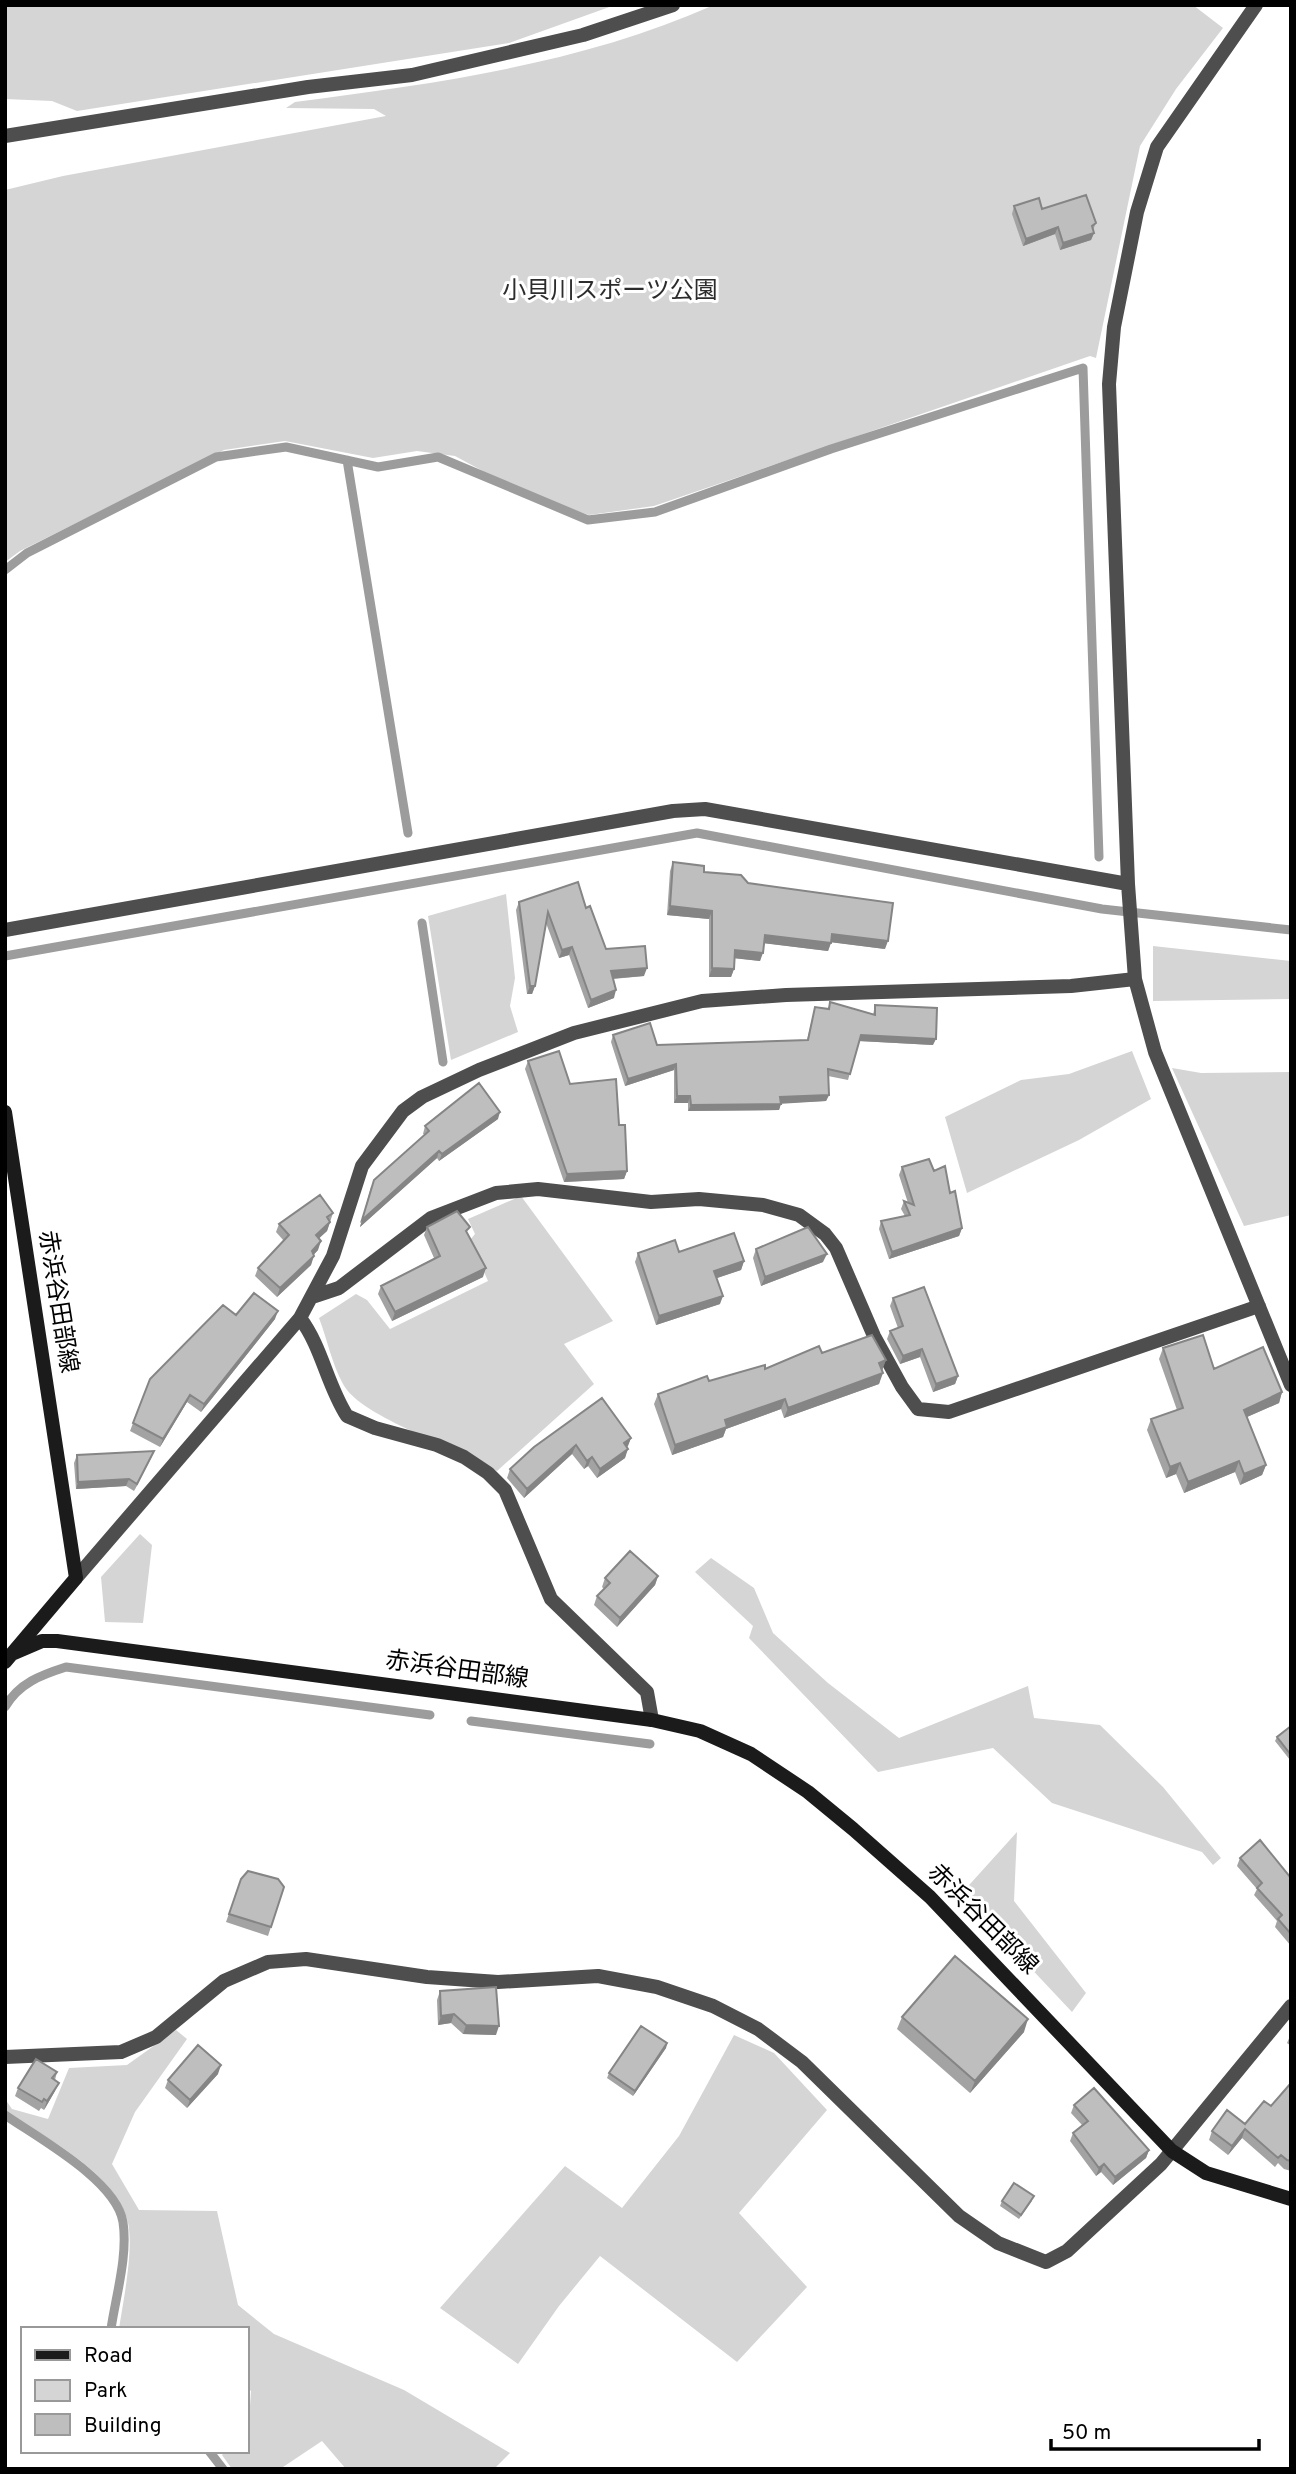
<svg xmlns="http://www.w3.org/2000/svg" width="1296" height="2474" font-family="Overpass,'Noto Sans JP',sans-serif">
<style>
.green{fill:#d5d5d5}
.lines{fill:none;stroke-linecap:round;stroke-linejoin:round}
.stream{stroke:#9c9c9c;stroke-width:9}
.street{stroke:#4e4e4e;stroke-width:14}
.secondary{stroke:#1b1b1b;stroke-width:14}
.wall{fill:#a3a3a3}
.shaded-wall{fill:#858585}
.building{fill:#bebebe;stroke:#858585;stroke-width:2}
.labels{text-anchor:middle;dominant-baseline:central;stroke-width:6;stroke-linejoin:round;paint-order:stroke}
.park-label{font-size:24px;fill:#2c2c2c;stroke:#fff}
.street-label{font-size:24px;fill:#000;stroke:#fff}
</style>
<rect width="100%" height="100%" fill="#fff"/>
<path class="green" d="M5,5h610l-106,38 -432,68 -25,-10 -47,-2z
M714,5h479l30,23 -47,61 -36,57 -44,212 -6,-2 -436,150 -65,9 -71,-25 -63,-34 -38,-5 -44,7 -88,-17 -61,9 -204,101 -15,11v-372l58,-14 323,-60 -12,-7 -88,-1 9,-6c143,-19 286,-38 419,-97z
M506,894l9,84 -5,28 8,26 -67,28 -23,-144z
M1153,946l138,15v38l-138,2z
M1132,1051l19,48 -72,41 -112,53 -22,-76 76,-37 48,-6z
M1172,1068l29,5 90,-1v143l-47,11z
M521,1196l92,125 -49,23 30,40 -97,87c-37,-24 -135,-52 -154,-87 -11,-20 -16,-45 -24,-66l37,-24 11,6 23,29 98,-48 -18,-41 5,-6 -7,-15z
M140,1534l12,11 -9,78 -38,-1 -4,-45z
M711,1558l43,30 19,45 55,50 71,55 129,-52 6,32 66,7 63,62 58,71 -8,7 -11,-13 -150,-49 -59,-55 -115,24 -129,-134 4,-12 -58,-54z
M1017,1832l-3,69 72,92 -14,19 -111,-118z
M176,2030l11,9 -52,73 -23,52 27,46 78,1 21,94 36,29 130,56 106,63 -16,16h-148l-24,-28 -42,28h-48l-10,-14 3,-4h22l4,-60 -4,-3v-59h-128c4,-27 17,-89 7,-113 -19,-49 -80,-77 -121,-105v-12l7,10 36,10 21,-51 58,-3z
M734,2035l40,18 53,57 -88,103 68,74 -70,75 -137,-106 -41,50 -41,58 -78,-56 125,-142 57,42 57,-72z"/>
<g class="lines">
<path class="stream" d="M347,460l61,373
M5,570l22,-17 189,-96 70,-10 92,20 60,-10 150,63 67,-8 176,-63 252,-81 16,489
M422,923l21,139
M5,956l692,-123 405,76 189,21
M5,1707c14,-24 36,-32 61,-40l364,48
M471,1721l179,23
M5,2115c33,23 111,65 118,107 5,34 -7,73 -12,107
M209,2451l14,18"/>
<path class="street" d="M1256,5l-99,142 -20,65 -23,115 -5,57 19,500 7,95 20,73 136,333
M5,136l303,-49 104,-12 171,-40 90,-30
M5,930l668,-119 32,-2 423,75
M315,1296l24,-8 92,-70 65,-25 42,-4 113,13 48,-3 64,6 36,10 26,19 11,14 38,88 28,51 16,22 31,3 310,-106
M300,1318c22,29 27,67 47,98l28,12 62,17 27,12 24,16 17,17 46,109 96,93 5,28
M76,1578l224,-260 33,-62 29,-90 41,-55 19,-14 57,-27 95,-37 128,-32 84,-6 285,-9 64,-7
M5,2057l116,-5 35,-15 68,-56 44,-19 38,-3 121,18 71,5 100,-6 59,11 56,19 45,23 44,33 157,154 39,27 48,19 21,-11 94,-87 130,-158"/>
<path class="secondary" d="M5,1112l71,466 -71,84
M14,1653l28,-12h15l595,79 48,11 51,23 57,38 45,37 77,68 242,254 34,22 85,26"/>
</g>
<path class="wall" d="M1014,206l28,3 54,14 -3,7 1,3 -3,7 -31,10 -5,-16 -32,12 -11,-32z
M673,862l31,10 44,11 137,66 -54,-7 -3,9 -64,-8 -4,18 -25,-3 -1,11 -3,8h-22v-58l-42,-4 3,-44z
M519,902l67,6 20,41 38,27 -31,3 1,19 -26,10 -19,-53 -10,3 -13,-35 -11,63 -3,8h-5l-11,-84z
M830,1002l43,13 2,-10 58,40 -74,-4 -11,39 -20,-4 1,19 -3,6 -45,2 -2,7 -91,1v-8h-14v-33l-49,16 -14,-44 2,-7 44,10 150,-5 8,-33 13,2z
M528,1061l42,23 49,41 8,46 -3,8 -60,3 -39,-113z
M498,1119l-59,42 -2,-3 -77,69 11,-40 54,-52 -2,-1 2,-8z
M902,1167l32,4 16,22 12,35 -3,8 -70,23 -10,-30 2,-8 24,-5 -4,-7 3,-8 4,2 -9,-28z
M333,1213l-6,18 -8,7 -1,12 -5,5 -2,10 -34,32 -22,-21 3,-8 26,-27 -8,-9 3,-8z
M427,1227l40,7 16,43 -91,44 -14,-27 3,-8 53,-28 -10,-23z
M756,1249l67,13 -62,24 -8,-28z
M679,1252l65,9 -3,9 -24,8 3,26 -64,21 -21,-63 3,-9z
M893,1298l65,78 -3,8 -22,8 -13,-35 -20,7 -13,-25 3,-8 8,-3 -8,-22z
M236,1315l39,4 -74,93 -14,-10 -27,45 -30,-16 20,-52z
M1163,1348l51,21 68,23 -3,11 -32,14 19,48 -4,10 -22,10 -5,-13 -51,21 -8,-19 -10,4 -19,-48 4,-11 26,-9 -18,-51z
M822,1353l60,18 -3,13 -95,34 -3,-9 -55,20 -3,8 -51,18 -18,-51 4,-10 107,-25z
M631,1438l-4,9 -2,11 -28,20 -9,-12 -4,3 -12,-15 -48,44 -17,-20 3,-9 24,-22z
M154,1451l-20,40 -8,-5 -50,3 -2,-26 3,-8z
M658,1576l-3,9 -38,42 -23,-22 3,-9 7,-7 -2,-2 3,-9z
M1291,1726v33l-1,1 -15,-19 2,-4z
M1240,1858l51,20v68l-16,-19 2,-6 -23,-26 3,-6 -20,-23z
M241,1879l43,8 -16,49 -42,-14z
M440,1991l56,44 -33,-1 -12,-11 -13,2 -1,-25z
M902,2017l122,15 -54,61 -73,-64z
M1291,2034v12l-4,-3z
M667,2043l-1,5 -33,48 -26,-18 2,-5z
M57,2072l-2,8v11l-11,19 -3,-2 -2,3 -24,-15 3,-8z
M218,2074l-31,34 -22,-20 3,-8z
M1291,2083v88l-7,-2 -6,-6 -3,4 -33,-29 -14,17 -19,-15 3,-9 33,-7 26,-18z
M1074,2105l75,45 -3,8 -33,27 -12,-13 -5,4 -26,-35 3,-8 9,-8 -11,-12z
M1002,2201h30l-13,18 -19,-13z"/>
<path class="shaded-wall" d="M1058,227l-3,7 -32,12 3,-7z
M1094,233l-3,7 -31,10 3,-7z
M670,906l42,5 -3,8 -42,-4z
M832,934l56,7 -3,8 -56,-7z
M765,935l66,8 -3,8 -66,-8z
M572,947l-3,8 -10,3 3,-8z
M735,950l28,3 -3,8 -28,-3z
M647,968l-3,8 -36,3 3,-8z
M712,968l22,1 -3,8h-22z
M530,986h5l-3,8h-5z
M616,990l-2,8 -26,10 3,-8z
M861,1035l75,4 -3,6 -74,-4z
M676,1064l-2,6 -49,16 3,-7z
M829,1095l-3,6 -48,3 2,-7z
M677,1096h13l-2,7h-14z
M781,1104l-2,6 -91,1 3,-6z
M500,1112l-2,7 -59,42 3,-7z
M439,1151l-2,7 -77,69 2,-7z
M627,1171l-3,8 -60,3 3,-8z
M330,1222l-3,9 -14,13 3,-9z
M962,1228l-3,8 -70,23 3,-7z
M321,1241l-3,9 -9,10 3,-9z
M827,1254l-4,8 -62,24 4,-9z
M314,1256l-3,9 -34,32 3,-9z
M744,1261l-3,9 -30,10 3,-9z
M486,1268l-3,9 -91,44 3,-9z
M723,1296l-3,8 -64,21 3,-9z
M278,1311l-3,8 -74,93 3,-8z
M922,1349l-2,8 -20,7 3,-8z
M886,1360l-4,11 -3,-8z
M883,1373l-4,11 -95,34 4,-10z
M958,1376l-3,8 -22,8 3,-8z
M1282,1392l-3,11 -39,17 4,-10z
M190,1395l-3,7 -27,45 3,-8z
M785,1399l-4,10 -55,20 -3,8 -51,18 3,-10 50,-25z
M631,1438l-3,8 -7,6 3,-9z
M576,1445l-4,9 -48,44 3,-9z
M628,1449l-3,9 -28,20 3,-9z
M154,1451l-3,7 -17,33 3,-7z
M592,1457l-4,9 -4,3 3,-8z
M1239,1461l-4,11 -51,21 4,-11z
M1180,1463l-4,11 -10,4 4,-11z
M1266,1465l-4,10 -22,10 4,-11z
M129,1479l-3,7 -50,3 2,-7z
M658,1576l-3,9 -38,42 3,-9z
M454,2014l-3,9 -13,2 3,-9z
M1028,2019l-4,13 -54,61 5,-12z
M466,2025l33,1 -3,9 -33,-1z
M667,2043l-1,5 -33,48 2,-5z
M221,2065l-3,9 -31,34 3,-8z
M59,2083l-4,8 -11,19 3,-9z
M1245,2129l-3,9 -14,17 4,-9z
M1149,2150l-3,8 -33,27 2,-8z
M1104,2164l-3,8 -5,4 3,-8z"/>
<path class="building" d="M1086,195l10,28 -4,3 2,7 -31,10 -5,-16 -32,12 -12,-33 25,-8 3,11z
M673,862l31,4v6l37,3 7,8 145,20 -5,38 -56,-7 -1,9 -66,-8 -2,18 -28,-3 -1,19 -22,-1v-57l-42,-5z
M578,882l8,26 4,-2 16,43 39,-3 2,22 -36,3 5,19 -25,10 -19,-53 -10,3 -14,-38 -13,74h-5l-11,-84z
M830,1002l45,13v-10l62,3 -1,31 -75,-4 -11,39 -22,-5 1,26 -49,2 1,7 -90,1 -1,-9h-13l-1,-32 -48,15 -15,-44 37,-12 7,22 151,-5 7,-33 14,2z
M559,1051l11,33 46,-5 3,46h6l2,46 -60,3 -39,-113z
M479,1083l21,29 -58,42 -3,-3 -77,69 12,-40 55,-49 -4,-5z
M929,1159l5,12 11,-5 5,27 5,-2 7,37 -70,24 -11,-31 29,-6 -6,-14 10,4 -12,-38z
M320,1195l13,18 -6,4 3,5 -14,13 5,6 -9,10 2,5 -34,32 -22,-20 31,-33 -10,-11z
M457,1211l13,16 -4,4 20,37 -91,44 -14,-26 59,-30 -13,-29z
M808,1227l19,27 -62,23 -9,-28z
M734,1233l10,28 -30,10 9,25 -64,20 -21,-63 37,-13 4,12z
M924,1287l34,89 -22,8 -14,-35 -19,7 -13,-25 13,-5 -10,-28z
M254,1293l24,18 -74,93 -14,-9 -27,44 -30,-16 17,-44 73,-74 13,10z
M872,1335l14,25 -7,3 4,10 -95,35 -3,-9 -60,21 2,7 -52,18 -17,-51 49,-18 2,5 56,-16v4l54,-23 3,7z
M1203,1335l11,34 49,-22 19,45 -38,18 22,55 -22,9 -5,-13 -51,21 -8,-19 -10,4 -19,-48 32,-11 -20,-60z
M602,1398l29,40 -7,5 4,6 -28,20 -8,-12 -5,4 -11,-16 -49,44 -17,-20 24,-22z
M154,1451l-17,33 -8,-5 -51,3 -1,-27z
M630,1551l28,25 -38,42 -23,-22 13,-13 -5,-5z
M1291,1726v29l-14,-18z
M1260,1840l31,38v56l-13,-15 4,-4 -25,-27 5,-5 -22,-25z
M248,1871l30,8 6,8 -13,40 -42,-13 12,-35z
M955,1956l73,63 -53,62 -73,-64z
M496,1987l3,39 -33,-1 -12,-11 -13,2 -1,-25z
M641,2026l26,17 -32,48 -26,-18z
M198,2045l23,20 -31,35 -22,-20z
M36,2059l21,13 -5,6 7,5 -12,18 -3,-2 -2,3 -24,-14z
M1291,2083v78l-4,-1 -6,-5 -3,3 -33,-29 -13,17 -20,-15 15,-21 18,14 19,-23 7,5z
M1094,2088l55,62 -34,27 -11,-13 -5,4 -26,-35 15,-12 -14,-16z
M1014,2183l20,13 -13,19 -19,-14z"/>
<g class="labels">
<g class="park-label">
<text x="610" y="292">小貝川スポーツ公園</text>
</g>
<g class="street-label">
<text transform="translate(57 1302) rotate(81)">赤浜谷田部線</text>
<text transform="translate(457 1671) rotate(8)">赤浜谷田部線</text>
<text transform="translate(982 1920) rotate(45)">赤浜谷田部線</text>
</g>
</g>
<rect width="1296" height="2474" fill="none" stroke="#000000" stroke-width="14"/>
<rect x="21" y="2327" width="228" height="126" fill="#ffffff" stroke="#999999" stroke-width="2"/>
<rect x="35" y="2350" width="35" height="10" fill="#1b1b1b" stroke="#999999" stroke-width="2"/>
<text x="84" y="2362" font-size="21" fill="#000000">Road</text>
<rect x="35" y="2380" width="35" height="21" fill="#d5d5d5" stroke="#999999" stroke-width="2"/>
<text x="84" y="2397" font-size="21" fill="#000000">Park</text>
<rect x="35" y="2414" width="35" height="21" fill="#bebebe" stroke="#999999" stroke-width="2"/>
<text x="84" y="2432" font-size="21" fill="#000000">Building</text>
<path d="M1051 2439v10h208v-10" fill="none" stroke="#000000" stroke-width="3.5"/>
<text x="1062" y="2439" font-size="21" fill="#000000" stroke="#ffffff" stroke-width="5" paint-order="stroke">50 m</text>
</svg>
